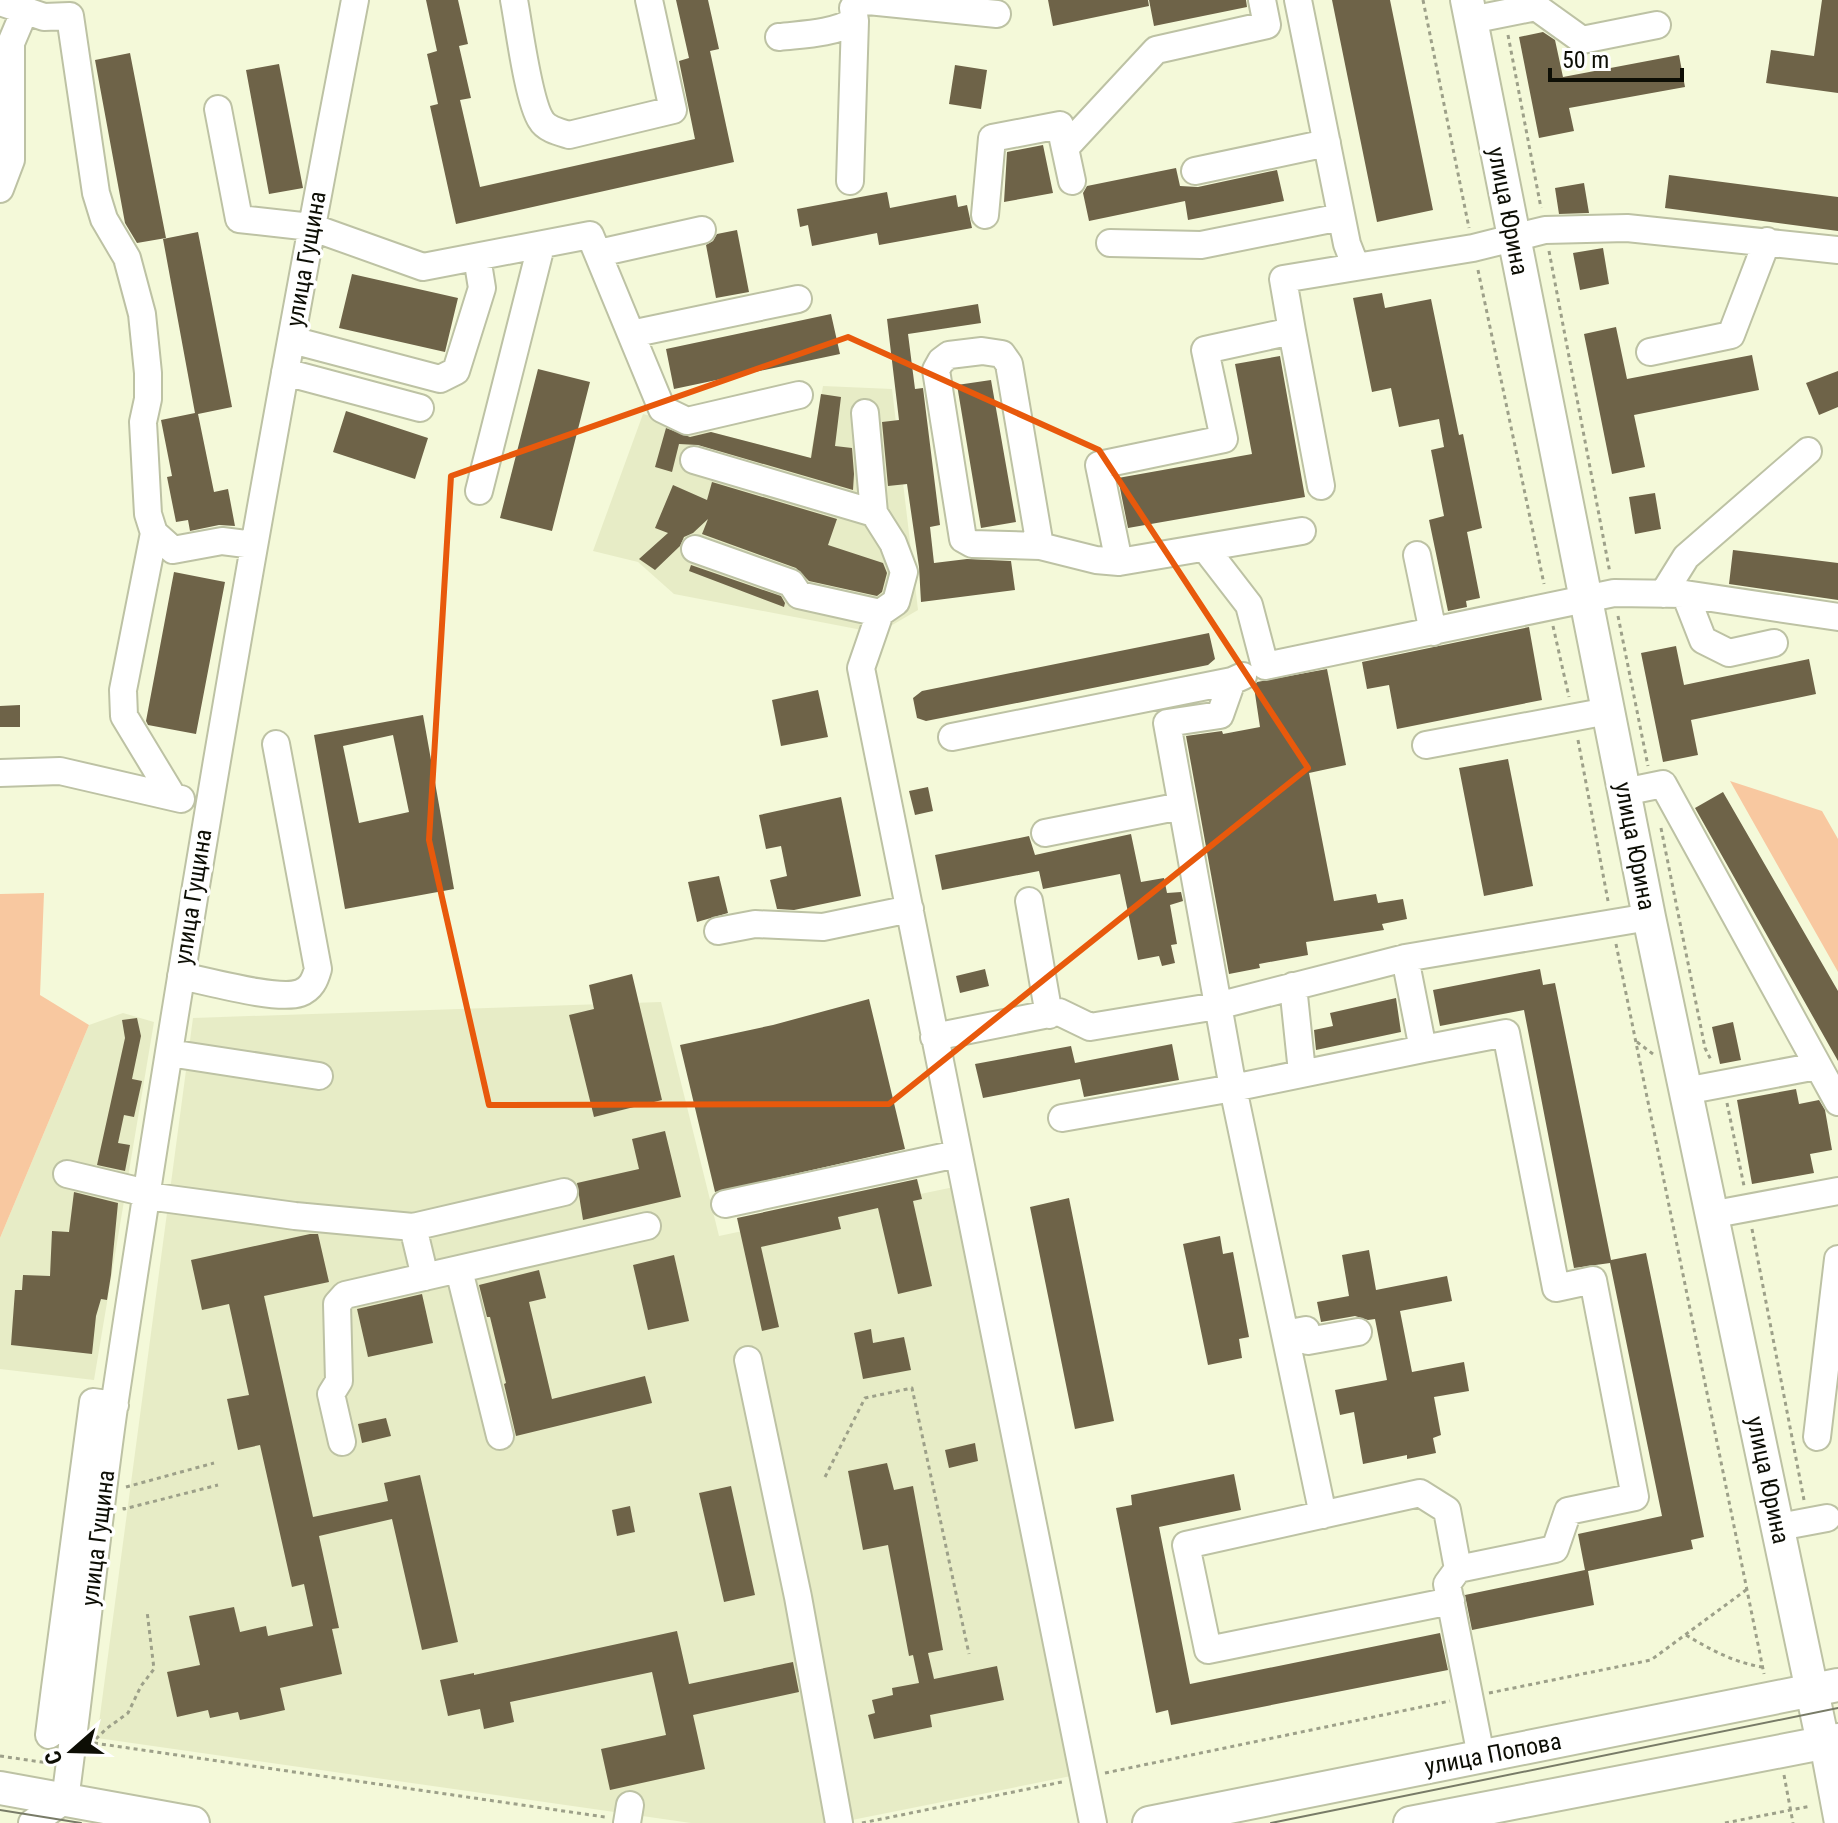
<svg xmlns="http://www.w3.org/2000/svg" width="1838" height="1823" font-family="'Roboto Condensed',sans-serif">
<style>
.built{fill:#e7ecc6}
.green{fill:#f8c8a0}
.building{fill:#6e6348;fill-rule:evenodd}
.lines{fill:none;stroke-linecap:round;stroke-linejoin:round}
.minor-casing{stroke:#bdc2a4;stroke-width:30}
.major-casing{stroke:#bdc2a4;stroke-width:36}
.path{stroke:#9da089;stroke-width:3;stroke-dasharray:4 4;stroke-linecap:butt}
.minor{stroke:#fff;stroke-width:26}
.major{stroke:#fff;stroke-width:32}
.tram{stroke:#787b67;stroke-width:2}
.marked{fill:none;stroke:#e8590c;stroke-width:6;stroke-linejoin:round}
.labels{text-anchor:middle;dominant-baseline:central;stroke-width:7;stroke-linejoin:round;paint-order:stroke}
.street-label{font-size:24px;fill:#0d0e05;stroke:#fff}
</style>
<rect width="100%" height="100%" fill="#f4f9d9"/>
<path class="built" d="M823,386l69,3 26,221 -31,18 -25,2 -188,-36 -36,-32 -45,-11 50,-137 167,44z
M661,1002l58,234 235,-49 122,588 -239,48h-146l-594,-85 96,-720z
M123,1013l31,9 -60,358 -94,-11v-131l89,-213z"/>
<path class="green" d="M1730,781l92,30 16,28v133z
M44,893l-4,102 49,30 -89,213v-344z"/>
<path class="building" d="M426,0h32l10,44 -9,2 12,52 -11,2 20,87 215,-48 -16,-78 10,-3 -13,-58h32l11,49 -9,2 24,111 -278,62 -26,-118 8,-2 -11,-50 10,-3z
M1048,0h100l1,6 -96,20z
M1149,0h97l1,7 -93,19z
M1332,0h58l43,210 -56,12z
M1822,0h16v93l-72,-10 5,-33 43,6z
M1543,32l12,8 8,37 116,-22 6,32 -116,21 5,23 -35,7 -20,-101z
M130,53l36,185 -29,5 -12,-20 -30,-163z
M279,64l24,124 -34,6 -23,-124z
M955,65l32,5 -6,39 -32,-5z
M1043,145l10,48 -49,9 3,-50z
M1176,168l4,18 18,1 79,-17 7,31 -96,19 -3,-19 -96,20 -6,-28 4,-7z
M1669,175l169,22v34l-173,-23z
M1584,183l5,30 -30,1 -4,-26z
M887,192l3,16 66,-13 2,12 9,-2 5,23 -93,17 -2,-12 -65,13 -4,-21 -8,2 -3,-18z
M737,230l12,62 -33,6 -10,-53 7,-4 4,-7z
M198,232l34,175 -34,7 16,78 14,-3 7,37 -16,-1 -29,6 -2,-11 -12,2 -9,-45 5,-1 -11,-56 34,-7 -32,-174z
M1603,248l6,36 -29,6 -7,-37z
M352,274l106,24 -13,54 -106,-24z
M1382,293l3,15 46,-9 28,136 4,-1 19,94 -15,4 13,66 -14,3 1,6 -19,4 -19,-91 15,-4 -13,-66 13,-3 -5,-28 -40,8 -8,-39 -19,4 -19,-94z
M978,304l3,19 -73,11 7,55 8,-1 17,137 -10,2 4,36 33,-4 44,2 4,29 -94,12 -2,-35 -12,-83 -19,2 -6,-64 17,-2 -12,-101z
M831,314l9,40 -166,35 -8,-40z
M1616,327l11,52 125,-24 7,35 -125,25 11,52 -33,7 -28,-140z
M1280,356l25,141 -177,31 -10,-50 134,-24 -17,-90z
M538,369l52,13 -38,149 -52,-13z
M1838,371v36l-19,8 -13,-32z
M991,380l25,142 -35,6 -24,-143z
M821,394l20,3 -6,49 17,2 2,26 -1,16 -155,-45 -19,-1 -7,28 -17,-5 11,-39 24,9 21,-5 100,26z
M346,411l82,27 -13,41 -82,-27z
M712,482l125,37 -9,26 55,18 4,10 -5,19 -5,4 -68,-15 -13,-13 -94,-34 6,-15 -15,14 -9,4 -4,9 -25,24 -16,-11 29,-26 -13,-5 18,-43 34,15z
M1655,493l6,36 -26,5 -6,-37z
M1733,550l105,13v37l-109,-16z
M691,565l90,31 4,7 -1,4 -95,-36z
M174,572l51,10 -29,152 -48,-9 -2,-4z
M1529,627l13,73 -145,29 -8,-44 -22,4 -5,-27z
M1209,633l6,26 -7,6 -282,56 -9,-3 -4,-20 9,-7z
M1676,646l8,39 125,-26 7,35 -125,26 7,35 -35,7 -22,-109z
M1327,669l19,96 -37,8 25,128 42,-7 2,9 25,-4 4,20 -25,5 2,6 -78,12 2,13 -49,9 1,4 -31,6 -43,-238 36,-5 1,3 37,-7 -6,-40 3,-5z
M818,690l10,47 -47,9 -9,-46z
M20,705v22h-20v-21z
M423,715l31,174 -109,20 -31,-174zM393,735l16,77 -50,11 -16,-77z
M1508,759l25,127 -49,10 -25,-128z
M928,787l5,24 -18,4 -6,-24z
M1723,792l115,199v70l-143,-253z
M841,797l20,99 -67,14 -17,-1 -7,-29 17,-4 -6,-30 -15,3 -7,-34z
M1131,834l10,48 23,-4 3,15 14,-1 2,9 -13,4 7,39 -6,1 4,18 -13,3 -3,-10 -21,4 -18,-86 -77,15 -4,-18 -97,19 -7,-35 94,-19 6,19z
M719,876l9,37 -31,9 -9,-40z
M985,969l4,17 -29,7 -4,-17z
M1540,969l3,16 12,-2 56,277 35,-7 58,284 -13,3 2,9 -105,22 6,34 -122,25 -7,-35 120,-25 -7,-36 84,-18 -52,-253 -36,5 -50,-258 -84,16 -7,-36z
M632,974l30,126 -68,17 -25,-102 25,-6 -5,-24z
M1396,998l5,34 -85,18 -2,-20 19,-4 -3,-13z
M869,999l36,150 -190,43 -35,-147 93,-20z
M137,1018l4,18 -9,43 10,2 -8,36 -10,-2 -6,28 12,2 -5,26 -28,-6 28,-127 -3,-18z
M1733,1022l8,38 -21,4 -8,-37z
M1172,1044l7,36 -95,17 -4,-18 -97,19 -8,-34 96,-18 4,17z
M1796,1089l3,15 20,-4 6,10 7,40 -22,4 4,19 -62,11 -15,-84z
M665,1131l16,66 -98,23 -6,-37 62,-14 -7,-30z
M917,1179l5,20 -9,2 19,85 -34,8 -20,-86 -40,9 3,12 -80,18 18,80 -17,4 -25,-113z
M74,1192l44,11 -7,72 -4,25 -6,-1 -5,17 -4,38 -81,-9 4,-55h7l1,-15 27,1 2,-45 17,1z
M1069,1198l45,223 -39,8 -45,-222z
M310,1234h8l11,48 -65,14 49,221 75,-16 -4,-18 36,-8 38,167 -36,8 -30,-131 -73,17 20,92 -7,1 10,45 -62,14 5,22 -45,10 -2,-8 -28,6 -2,-8 -31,7 -10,-45 33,-7 -11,-49 45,-9 6,25 26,-6 2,10 45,-10 -9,-42 -12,3 -32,-142 -22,5 -11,-51 22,-4 -20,-91 -27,6 -11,-50z
M1220,1236l3,18 10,-2 16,85 -10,2 3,19 -34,7 -25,-121z
M1369,1250l7,40 71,-14 5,25 -52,10 12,61 52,-10 5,29 -35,6 7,38 -8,3 3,15 -29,6v-4l-44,9 -9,-52 -14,3 -5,-25 52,-10 -12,-61 -7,1 -13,-4 -34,6 -4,-20 32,-6 -7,-41z
M674,1255l15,66 -41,9 -15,-65z
M539,1270l7,28 -17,4 23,97 93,-23 7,27 -136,33 -12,-52 2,-1 -16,-66h-3l-8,-32z
M422,1294l11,49 -65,14 -11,-48z
M871,1329l2,14 31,-6 7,33 -48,9 -9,-46z
M386,1418l5,18 -29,7 -4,-19z
M975,1443l3,18 -29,7 -4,-18z
M887,1463l7,27 19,-4 30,164 -15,3 6,26 63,-13 7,34 -74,15 2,12 -58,12 -6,-24 7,-2 -3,-13 21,-5 -1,-7 27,-5 -6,-28 -4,1 -21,-111 -25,5 -15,-79z
M1234,1474l7,36 -82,17 31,157 250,-51 8,37 -277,55 -3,-15 -12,3 -40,-205 16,-3 -1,-10z
M731,1486l24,109 -31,7 -25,-109z
M630,1506l5,26 -18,4 -5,-26z
M677,1631l12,53 104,-22 6,30 -106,23 12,54 -95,21 -9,-41 65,-14 -14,-63 -142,30 4,20 -30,7 -4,-20 -32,7 -8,-36 34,-7v2z"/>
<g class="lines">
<defs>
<path id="minor" d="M514,0c5,26 14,100 27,120 5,9 18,12 28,15l104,-25 -24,-110
M858,0l139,14
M1298,0l49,244 9,23 117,-19 72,-18 82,-2 211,22
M0,2l44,15 26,-1 26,177 8,26 23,39 15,56 6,59v26l-5,23 5,92 6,19 19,17 49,-9 32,4
M1536,7l46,33 75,-15
M1471,20l65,-13 -1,-7
M779,37c27,-3 52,-3 76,-16l-2,-13
M218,109l21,110 72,8 112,40 167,-32 72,174 25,12 112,-26
M1065,148l91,-98 111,-25 -5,-25
M1195,171l132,-28
M850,181l5,-160
M0,189l11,-29v-117l14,-33
M985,215l7,-77 68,-13 12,56
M1110,243l91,2 140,-28
M599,253l103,-23
M1292,331l-9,-52 73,-12
M631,334l167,-35
M292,340l148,39 16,-8 26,-83 -5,-31
M1650,352l81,-17 36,-94
M285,372l135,36
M865,413l9,100 19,30 11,29 -8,30 -16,11 -19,55 232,1155
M694,460l180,53
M479,491l62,-245
M154,533l-31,157 1,26 49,81
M1040,546l-68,-2 -9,-5 -27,-169 5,-9 8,-6 33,-4 20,3 7,10 31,182 56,14 23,2 183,-31
M1205,548l44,57 16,61 349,-73 71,1 153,23
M695,549l96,34 8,12 81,18
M1417,555l16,77
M1119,562l-20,-97 125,-26 -19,-89 87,-19 29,155
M1663,594l23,-37 122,-106
M1685,594l18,46 26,13 45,-10
M1232,681l-12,34 -53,8 66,365 90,427
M952,737l280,-56 11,-5
M1426,745l182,-34
M0,773l60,-2 121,28
M1624,792l39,-8 175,318
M1045,833l136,-27
M1029,901l20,114
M718,931l37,-7 68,3 87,-18
M1405,958l18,91 83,-16 50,255 37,-8 42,217 -67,14 -13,38 -97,20 -11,15 34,172
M181,976c26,5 96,25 119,17 11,-4 15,-13 18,-24l-42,-225
M1293,986l9,86
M934,1037l125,-25 31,15 127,-21 188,-48 244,-41
M169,1053l150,23
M1685,1091l132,-25
M1062,1118l171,-30 190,-39
M67,1174l67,16 13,6 148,20 118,11 151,-35
M725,1204l232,-50
M1710,1215l128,-24
M413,1227l12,50
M459,1270l41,166
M1285,1334l21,-4 2,11 50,-9
M748,1360l50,237 41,226
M1817,1437l21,-178
M342,1442l-11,-48 8,-13 -2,-77 8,-9 302,-69
M1779,1527l48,-9
M1451,1601l-243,49 -22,-105 234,-52 27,17 11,59
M79,1690l-24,-2 38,-286 22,3
M49,1735l6,-47
M1823,1743l15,80
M32,1823l33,-23c18,-133 31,-267 50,-400 70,-468 150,-935 240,-1400
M627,1823l3,-18"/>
<path id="major" d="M1467,0l182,917 174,826
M0,1788l193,35
M1149,1823l689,-138
M1410,1823l428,-83"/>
</defs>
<use href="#minor" class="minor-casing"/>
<use href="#major" class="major-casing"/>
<path class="path" d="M1423,0l46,228
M1508,35l33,173
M1549,251l61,322
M1478,270l66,314
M1618,616l30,150
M1553,626l16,71
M1578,740l30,161
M1661,828l44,220 7,14
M1616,944l148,730
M1637,1042l16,12
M1727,1103l17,83
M1752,1229l52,271
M825,1477l40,-79 47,-10 57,266
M126,1487l88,-24
M124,1507v2l94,-24
M1686,1635c25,15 47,27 76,32
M1489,1693l162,-33 95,-70
M96,1739l10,-10 22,-16 13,-27 13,-17 -7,-58
M94,1743l511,74
M0,1756l48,7
M1105,1773l345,-72
M1784,1775l9,48
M862,1823l200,-41
M1725,1823l86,-17"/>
<use href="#minor" class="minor"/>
<use href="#major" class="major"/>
<path class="tram" d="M0,1810l81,13
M1271,1823l567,-115"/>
</g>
<path class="marked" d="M848,337l251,113 209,318 -419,336 -400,1 -60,-265 22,-364z"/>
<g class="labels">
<g class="street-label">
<text transform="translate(1508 211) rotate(79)">улица Юрина</text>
<text transform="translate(306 259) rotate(-80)">улица Гущина</text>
<text transform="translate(1635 846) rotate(79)">улица Юрина</text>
<text transform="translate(193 897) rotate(-81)">улица Гущина</text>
<text transform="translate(1768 1480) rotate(78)">улица Юрина</text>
<text transform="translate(98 1538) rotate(-83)">улица Гущина</text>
<text transform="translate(1493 1754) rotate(-11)">улица Попова</text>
</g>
</g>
<g transform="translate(72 1751) rotate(250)" stroke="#ffffff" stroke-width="6" paint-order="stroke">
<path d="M0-6L14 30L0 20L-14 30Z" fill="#0d0e05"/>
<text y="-12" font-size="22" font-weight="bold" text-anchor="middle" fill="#0d0e05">С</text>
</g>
<path d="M1550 68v12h132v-12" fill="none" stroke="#0d0e05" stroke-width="4"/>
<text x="1562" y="68" font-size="24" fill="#0d0e05" stroke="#ffffff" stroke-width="6" paint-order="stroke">50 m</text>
</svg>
